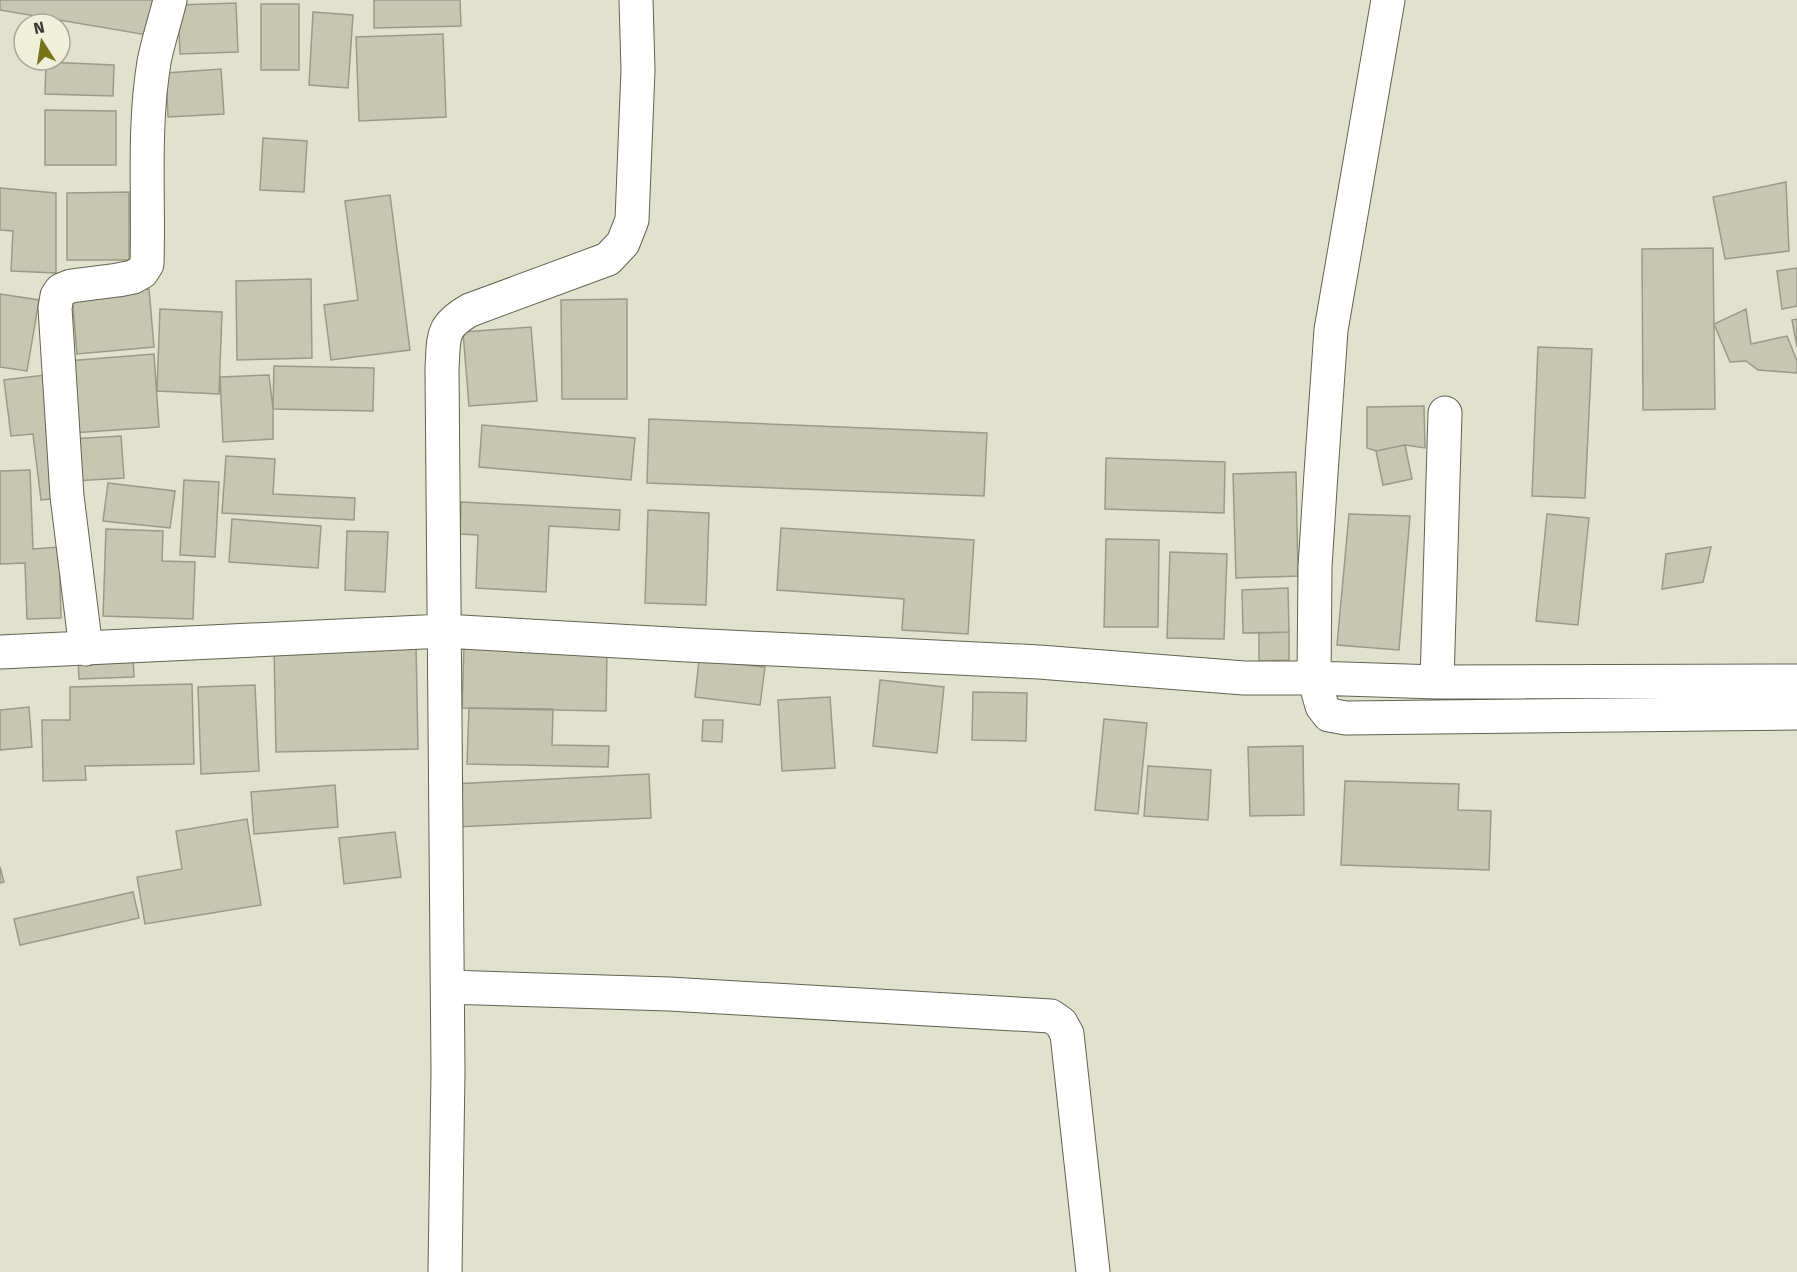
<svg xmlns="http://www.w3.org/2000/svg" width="1797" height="1272" font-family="'Fira Sans',sans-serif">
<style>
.building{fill:#c6c6b1;stroke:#9a9a86;stroke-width:1.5}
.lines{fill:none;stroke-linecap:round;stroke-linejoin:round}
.minor-casing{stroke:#626350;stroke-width:35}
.minor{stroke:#fff;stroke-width:33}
</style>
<rect width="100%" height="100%" fill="#e1e2cd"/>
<path class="building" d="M0,0h153l-6,35 -147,-25z
M374,0h86l1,26 -87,2z
M236,3l2,49 -58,2 -2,-49z
M261,4h38v66h-38z
M313,12l40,3 -5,73 -39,-3z
M443,34l3,83 -87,4 -3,-84z
M46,62l68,3 -1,31 -68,-2z
M221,69l3,45 -56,3 -2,-44z
M45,110l71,1v54h-71z
M263,138l44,3 -3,51 -44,-2z
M1786,182l3,69 -64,8 -12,-62z
M0,188l56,5v80l-45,-2 2,-40 -13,-1z
M129,192v68h-62v-67z
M390,195l20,155 -79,10 -7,-55 34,-5 -13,-99z
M1713,248l2,161 -72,1 -1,-161z
M1797,268v38l-15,3 -5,-38z
M311,279l1,79 -75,2 -1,-79z
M149,289l5,58 -77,7 -5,-59z
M0,294l39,6 -12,71 -27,-4z
M627,299v100h-65l-1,-99z
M160,309l62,3 -3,82 -62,-3z
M1746,309l5,35 36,-8 10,25v12l-39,-3 -12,-9 -16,1 -16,-38z
M1797,319v28l-5,-27z
M531,327l6,74 -68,5 -6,-74z
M1538,347l54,2 -7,149 -53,-2z
M154,354l5,73 -87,6 -5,-72z
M274,366l100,2 -1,43 -100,-2z
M45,375l16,123 -20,2 -8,-66 -22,2 -7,-56z
M269,375l4,34v30l-50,3 -3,-65z
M1424,406l1,42 -20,-3 -29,6 -9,-3v-41z
M649,419l338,14 -3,63 -337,-13z
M482,425l153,13 -4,42 -152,-13z
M121,436l3,42 -50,3 -3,-42z
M1405,445l7,34 -29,6 -7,-34z
M226,456l49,3 -2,35 82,4 -1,22 -132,-7z
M1106,458l119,4 -1,51 -119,-4z
M30,470l3,79 26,-2 2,71 -34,1 -2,-56 -25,1v-93z
M1296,472l2,104 -62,2 -3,-104z
M184,480l35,2 -4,75 -35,-2z
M108,483l67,8 -5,37 -67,-7z
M461,502l159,8 -1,20 -70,-4 -3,66 -70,-4 2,-53 -18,-1z
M648,510l61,3 -3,92 -61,-2z
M1349,514l61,2 -11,134 -62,-5z
M1547,514l42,4 -11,107 -42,-4z
M232,519l89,7 -3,42 -89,-6z
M781,528l193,12 -6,94 -66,-4 2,-31 -127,-9z
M106,529l57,2 -1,30 33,1 -2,57 -90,-3z
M347,531l41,1 -3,60 -40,-2z
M1106,539l53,1 -1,87h-54z
M1711,547l-8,35 -41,7 4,-35z
M1170,552l57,2 -3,85 -57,-1z
M1288,588l1,44 -46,1 -1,-43z
M1289,632v28l-30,1v-28z
M416,643l2,106 -142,3 -2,-106z
M464,646l143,4 -1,61 -144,-3z
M133,655l1,22 -55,2 -1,-21z
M699,660l66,7 -5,38 -65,-8z
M880,680l64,7 -7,66 -64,-7z
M192,684l2,80 -109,2 1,14 -43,1 -1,-61h28v-33z
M255,685l4,86 -58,3 -3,-87z
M973,692l54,1 -1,48 -54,-1z
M830,697l5,71 -53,3 -4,-71z
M29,707l3,40 -32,3v-40z
M469,708l84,1 -1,36 57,1 -1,21 -141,-3z
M1104,719l43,4 -9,91 -43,-4z
M703,720h20l-1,22 -20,-1z
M1303,746l1,69 -54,1 -2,-69z
M1148,766l63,4 -3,50 -64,-4z
M649,774l2,44 -197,9 -1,-43z
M1345,781l114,3 -1,26 33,1 -2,59 -148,-5z
M335,785l3,42 -84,7 -3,-42z
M247,819l14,86 -116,19 -8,-47 45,-8 -6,-38z
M395,832l6,45 -57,7 -5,-46z
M0,867l4,15 -4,1z
M133,892l6,26 -119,27 -6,-26z"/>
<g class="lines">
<defs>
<path id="minor" d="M1388,0l-57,330 -10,143 -6,94 -1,111 8,28 7,9 17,3 451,-5
M86,649l-19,-153 -12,-188 2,-12 4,-6 10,-4 47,-6 15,-3 9,-5 5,-8c2,-67 -4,-135 7,-202 4,-21 11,-41 16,-62
M0,652l444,-21 244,14 351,17 205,16h70l123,4 360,-1
M1437,682l8,-269
M448,987l221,7 382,22 10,7 6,11 26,238
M445,1272l3,-200 -6,-703c2,-32 -2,-42 28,-59l138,-51 15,-16 9,-23 6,-150 -2,-70"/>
</defs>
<use href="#minor" class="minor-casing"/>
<use href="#minor" class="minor"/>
</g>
<g transform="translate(42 42) rotate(348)"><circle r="28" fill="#efefda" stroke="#a7a797" stroke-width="1.5"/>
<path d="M0-4.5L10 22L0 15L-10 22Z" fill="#767419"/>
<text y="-9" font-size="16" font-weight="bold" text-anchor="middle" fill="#3a3a32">N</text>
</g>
</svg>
